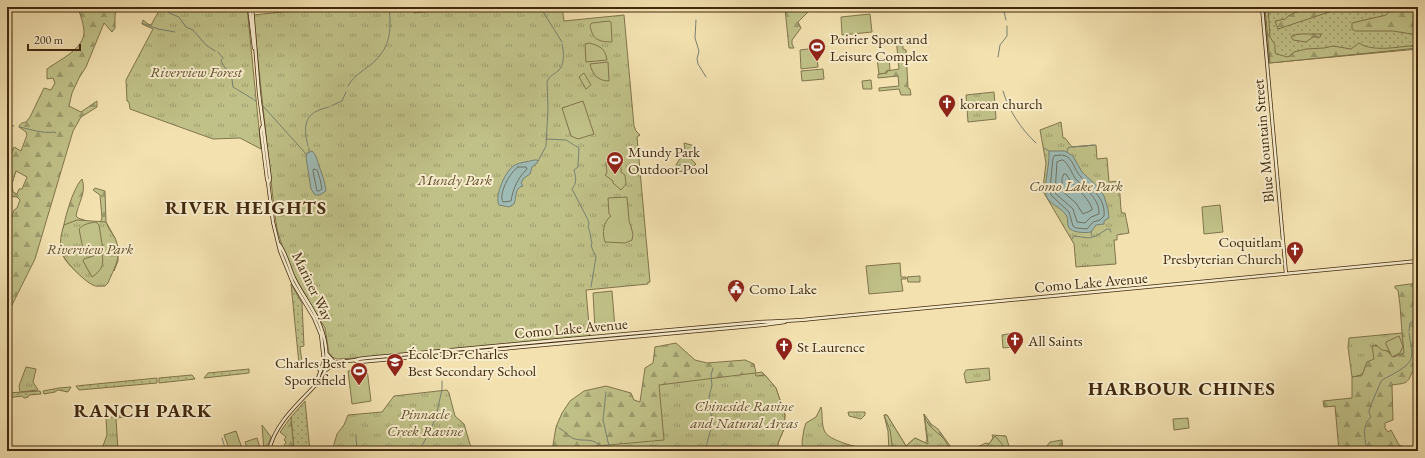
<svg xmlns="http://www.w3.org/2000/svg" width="1425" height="458" font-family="'EB Garamond',serif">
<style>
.grass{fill:url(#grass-dots);stroke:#81754b}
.forest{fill:url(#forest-firs);stroke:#81754b;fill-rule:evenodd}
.park{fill:url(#park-tufts);stroke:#81754b}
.pitch{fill:#c0c188;stroke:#81754b}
.water{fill:#9ebbb5;stroke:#798172}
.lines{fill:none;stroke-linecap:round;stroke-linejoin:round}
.shore{stroke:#707262;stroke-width:1}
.stream{stroke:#798172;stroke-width:1}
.secondary-casing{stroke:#42290e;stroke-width:4}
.secondary{stroke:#f7eccc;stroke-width:2.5}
.labels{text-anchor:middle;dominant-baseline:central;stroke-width:4;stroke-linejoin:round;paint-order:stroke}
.poi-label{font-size:15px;fill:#42290e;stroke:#f7eccc;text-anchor:start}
.park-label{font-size:15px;font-style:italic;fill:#624f2c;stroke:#f7eccc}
.street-label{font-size:15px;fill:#42290e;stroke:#f7eccc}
.district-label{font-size:19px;font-weight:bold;letter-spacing:1px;fill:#42290e;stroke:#f7eccc}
</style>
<defs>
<pattern id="grass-dots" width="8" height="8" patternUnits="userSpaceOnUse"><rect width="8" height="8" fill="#c0c188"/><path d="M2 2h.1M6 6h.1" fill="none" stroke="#9e9d6e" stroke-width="1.8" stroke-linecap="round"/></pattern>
<pattern id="forest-firs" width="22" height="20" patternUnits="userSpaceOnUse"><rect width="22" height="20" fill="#c0c188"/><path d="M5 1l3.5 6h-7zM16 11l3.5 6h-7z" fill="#9e9d6e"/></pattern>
<pattern id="park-tufts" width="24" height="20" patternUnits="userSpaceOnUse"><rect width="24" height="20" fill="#c0c188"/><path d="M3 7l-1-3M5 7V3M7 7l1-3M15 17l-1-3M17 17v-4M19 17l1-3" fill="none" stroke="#9e9d6e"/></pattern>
</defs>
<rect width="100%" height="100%" fill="#f3e1b0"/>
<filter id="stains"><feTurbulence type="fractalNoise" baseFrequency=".005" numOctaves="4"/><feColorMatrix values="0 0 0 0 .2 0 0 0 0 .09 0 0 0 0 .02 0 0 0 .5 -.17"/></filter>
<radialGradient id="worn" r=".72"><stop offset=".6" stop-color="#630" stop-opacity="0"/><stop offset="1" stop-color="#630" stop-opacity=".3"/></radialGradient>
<path class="grass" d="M1264,7h154v42l-149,14z
M291,284l11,19 2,43 -4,1 2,15 -3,2z
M249,369v4l-45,5 4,-5z
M192,375l3,4 -36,4v-5z
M157,378v5l-78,7 -3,-4z
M71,387l-3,5 -10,-2 -3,2 -11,2 -1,-3 16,-3z
M40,391l1,3 -12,1 -1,2 -4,1 -2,-2 -15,2v-5z
M305,401l5,50h-16l-3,-34z"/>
<path class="forest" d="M78,7h39l-2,8v13l-3,4 -8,-9 -18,44 -7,11 -7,15 -3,13 12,6 16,-11v6l-16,10 -8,14 -38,128 -28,56v-74c3,-11 3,-20 7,-31l3,-2 3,-8 -3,-3 -10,-1v-33l7,-16 7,4 6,-16 -1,-3 -7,-5c1,-4 3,-4 7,-5l4,-5 14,-29 7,2 4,-7 -2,-5 -6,1v-10c12,-9 37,-20 37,-37 0,-8 -4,-17 -6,-25zM16,171l11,6 -5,12h-3l-2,5 -4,-2 -1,-8z
M1265,7h3l2,30 5,8v6l1,3 12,3 6,-5 12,-3 18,-1 9,-2 18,3 8,-6c14,10 43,3 59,2v3l-148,15z
M1322,7h22l-66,22 -3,-8 10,-2c8,-9 25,-9 37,-12z
M1394,7h22l2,5v23l-25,-4h-38l-3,-2v-6l34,-8z
M798,8l10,1 1,2 -11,11 3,6 -9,12v4l2,4h-5l-4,-39z
M1301,34h20l-1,3h-7l-7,5 -13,-2 -2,-3 2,-2z
M902,36l1,13 3,1 2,38 2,1 1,6h-10l-2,-6 -20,2v-3l20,-2 -1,-10 -20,2v-4l9,-1v-2l12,-2 -3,-32z
M82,179c5,13 -4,24 -6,37l2,2 9,3 -1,1 -1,57c-8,-7 -20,-16 -23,-26 -4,-15 9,-63 20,-74z
M95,188l10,3 1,31 9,16 3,11v12l-4,10 -14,-48 2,-5 -2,-23 -7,-5z
M1418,283v45l-4,2v4l4,1v35l-6,2c-4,13 -8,11 -20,13l1,35 -8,3v5l3,4 3,-2 8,15 5,2v4h-65l-4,-45 -11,1 -1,-6 29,-3v-21l10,-2 10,-29c7,-1 14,3 19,9l11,-22 -2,-28 -2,-15 -3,-2v-2z
M676,343l19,17 12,3 38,-3 9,4 2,9 6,-1 14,16 9,27 -1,14 -6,14v8h-226l4,-24 6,-14 8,-12 14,-10 22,-5 25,7 3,7 6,2 5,-34 8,-5 2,-16z
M924,414l7,10 7,5 15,21v1h-64l-1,-20 -4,-16h3l19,31 9,-8 10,5 2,-3z
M291,417l3,34h-6l-4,-5 2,-4 -2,-2 2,-3 -6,-5z
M992,435l14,1 4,14 3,1h-42l4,-3 11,-5 3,1 4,-6z
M1062,440l1,11h-20l7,-9z"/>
<path class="park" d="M159,7h88l14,142 -21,-11 -27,1 -83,-30 -1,-7 -2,-1 -1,-21 27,-51 -11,-5 1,-4 5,4 3,1 9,-16z
M331,7h82l1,6 60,-6h88l2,14 60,-6 10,111 2,5 4,4 -3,2 13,145h-2v2l-62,6 4,47 -218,20 -35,2 -5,-2 -3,-4 -4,-25 -31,-51 -11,-28 -6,-20 -3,-21 -21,-193z
M994,92l2,27 -28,3 -2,-27z
M1061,122l2,16h2l7,9 24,-2 1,14 10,-1 2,24 10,-1 2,29 1,3h3l4,20 -12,2v5h-3l2,24 -40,3 -2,-23 -30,-51 -1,-5 3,-25 -6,-33z
M684,143l11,3 -7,10 8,8 -7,7 -14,1 2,-5 -1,-2 9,-15z
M77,220l29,2c2,6 6,11 9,16 8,18 -1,30 -7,45l-3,3c-4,0 -9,1 -12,-1 -9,-4 -28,-23 -31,-32 -3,-10 -1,-19 2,-28z
M920,276v6h-12l-1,-5z
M1013,333l1,14 -11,1 -1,-13z
M1402,333l2,20 -11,4 -5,-6 -6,-1 -6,-5 -4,1 2,13 -7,3 -5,13 -10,2 -4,-30 1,-9z
M26,367l10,2 -3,13 5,8 -18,2 -1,-6z
M989,368l1,12 -24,3 -2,-9 2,-4z
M755,373l1,3 9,-1 11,13 9,27 -1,14 -6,14v8h-226v-1l112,-10 -5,-55z
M447,390l2,3 6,23 9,8 8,27h-140l5,-17 7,-9 4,-10 34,-3 12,-16z
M821,407c2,7 0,18 4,25 4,8 32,16 41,16l3,3h-66l-1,-9 2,-13 2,-6 10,-6z
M848,412h17v3l-4,4 -12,-3z
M924,414c1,4 3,9 6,12 8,9 17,11 19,25h-56l-3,-21 -6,-15h3l19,31 9,-8 13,6 -1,-10z
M127,415v2l-11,1 2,33h-6l-9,-5 4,-11 -1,-17z
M262,425l9,12 -5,14h-2z
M995,436l7,8 4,7h-28l10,-6z"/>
<path class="pitch" d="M870,14l2,18 -30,3 -1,-18z
M609,21l2,1 1,20c-14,0 -20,-3 -22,-17l2,-2z
M589,43c11,3 16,5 18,17l-21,2 -1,-18z
M816,48l2,19 -17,2 -1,-19z
M889,58l1,12 -4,1v2l-7,1 -2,-15z
M608,62l1,19c-11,0 -17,-7 -19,-17z
M823,69l1,10 -22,2 -1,-10z
M584,73l7,12 -5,4 -7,-12z
M871,80l1,9h-9l-1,-8z
M583,101l11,33 -16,5 -7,-3 -9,-28z
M607,160h14v12l4,3 1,9 -5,6 -8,-7v-2l-8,-6 2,-2 -1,-10z
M627,197l2,23 4,14 -1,6 -7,3 -20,-1c-3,-9 -2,-20 6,-26l-2,-2 -1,-16z
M1220,205l3,27 -19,2 -2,-27z
M96,222l3,3 4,25 -19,4 -5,-25c4,-5 11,-6 17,-7z
M102,253c2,13 0,17 -10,24l-9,-16 1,-2z
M900,263l1,14h5v2h-5l2,12 -34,3 -3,-28z
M612,291l3,37 -1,1 -19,1 -2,-37z
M1399,336l4,10 -3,7 -8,4 -6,-13v-2z
M367,369l4,32 -19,3 -4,-33z
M1188,418l1,10 -15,2 -1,-11z
M236,431l7,20h-13l-6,-16z
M257,438l4,13h-13l-3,-9z"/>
<path class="water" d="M312,151c5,5 5,9 7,15 3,8 6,15 7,25l-6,4h-5l-4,-6 -5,-32 1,-4z
M1049,151h16l8,5 9,16 17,16 5,8 4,13 1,9 -5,3v3l-8,1 -5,7c-6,1 -15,1 -21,-3 -4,-4 -1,-10 -4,-14 -5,-8 -18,-11 -20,-20 -2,-14 4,-30 3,-44z
M534,160h3l1,2 -6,5 -2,7 -6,4 -3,5 2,3c-9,2 -6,11 -9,18l-5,3 -10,-2c-5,-9 7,-36 16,-40 5,-3 13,-3 19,-5z"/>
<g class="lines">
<path class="shore" d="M1062,155c10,1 11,11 16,18 10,15 28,23 26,43l-4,4 -7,2 -6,7 -11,-1 -3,-2 -4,-14 -18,-17 -1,-6 3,-31 1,-2z
M1063,160c6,4 8,12 12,18 9,11 25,20 24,36l-8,3 -6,6 -8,-1 -4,-13 -18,-16 2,-31z
M518,167h8l1,2c-9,9 -14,19 -16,32l-8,1c-5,-8 7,-30 15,-35z
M314,169l3,1 3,9 2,10 -3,2h-2l-4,-20z
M1064,174h2c7,13 20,20 26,34v2l-9,4 -7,-11 -14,-12v-12z"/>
<path class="stream" d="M165,7l4,6 10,4 7,10 7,3 13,15 9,6
M540,7l22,35
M1003,7l3,13
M696,20l-1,18 4,13 -2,8 1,5 8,13
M142,23l16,6 17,3
M218,52l5,6
M998,57l2,-12 7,-9v-10
M222,59l-1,2 4,7 6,4 2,15 20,12
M348,86c5,-9 13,-14 21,-20 21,-16 23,-34 20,-59
M1003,91c6,20 18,38 33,52
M254,100l2,1
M263,106l44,49
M331,106l11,-5 4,-9
M7,124l7,2
M19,127c11,2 24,7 35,5l2,1
M546,139l20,1 13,8 -1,17v2l-4,3c2,7 3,13 -2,19l16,31 1,4 -1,3c3,5 2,11 4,16l-1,3 5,11 -5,30
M308,146c-3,-13 -6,-28 9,-35 4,-2 8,-3 12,-4
M309,148v4
M1044,148l5,3
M1067,152l1,-4 3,-1 23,-2
M538,161l8,-15 2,-38 -1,-26c2,-6 6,-7 11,-11 7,-6 6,-19 4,-27
M1091,232l1,4
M1072,239l2,-3 15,2 7,-2 11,-7h3l1,3
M1409,331l1,-8 3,-2 1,-6
M606,392l-3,28 5,22 3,9
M559,428c6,3 11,10 16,11 7,2 14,0 20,3 5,2 7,7 13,9
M356,436l1,15
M222,438l4,13
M419,451l10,-18 7,-16 6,-28v-8
M705,451l5,-19 4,-9 -3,-9 -2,-17 3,-12 -1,-10 2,-7
M1367,451c-2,-12 -6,-25 4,-34 -1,-2 -2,-4 -2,-6 1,-4 11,-28 13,-31 7,-4 27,-13 29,-21 2,-8 -1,-18 -2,-26"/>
<defs>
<path id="secondary" d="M249,7l5,41
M252,7l7,87 11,85 -1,3
M1262,7l24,267
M262,127l-1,4 6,48 1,3 5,40 7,29 13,32 21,35 7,17 3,26 -8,23
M327,354l8,9
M356,361l3,1 404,-37 22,-3
M324,364l32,-4 2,-1 8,-1c131,-13 263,-24 394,-36 17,-1 34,-1 51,-3l607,-58
M315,365l6,6
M325,371l10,-8
M269,451c6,-30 34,-51 53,-73 5,-10 5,-19 4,-30 -4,-31 -19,-44 -32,-70 -5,-11 -8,-25 -15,-34"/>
</defs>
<use href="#secondary" class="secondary-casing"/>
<use href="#secondary" class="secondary"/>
</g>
<defs>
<symbol id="stadium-pin" viewBox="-11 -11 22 30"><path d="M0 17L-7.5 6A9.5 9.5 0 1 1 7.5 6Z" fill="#8f2418" stroke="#f7eccc"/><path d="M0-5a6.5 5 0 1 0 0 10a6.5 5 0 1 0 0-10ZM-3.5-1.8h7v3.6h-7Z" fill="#fff"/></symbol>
<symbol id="church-pin" viewBox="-11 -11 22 30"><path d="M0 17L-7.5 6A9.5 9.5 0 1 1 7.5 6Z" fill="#8f2418" stroke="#f7eccc"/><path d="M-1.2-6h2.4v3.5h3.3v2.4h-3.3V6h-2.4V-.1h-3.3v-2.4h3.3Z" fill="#fff"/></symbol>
<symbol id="civic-pin" viewBox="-11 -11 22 30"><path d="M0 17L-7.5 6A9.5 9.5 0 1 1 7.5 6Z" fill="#8f2418" stroke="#f7eccc"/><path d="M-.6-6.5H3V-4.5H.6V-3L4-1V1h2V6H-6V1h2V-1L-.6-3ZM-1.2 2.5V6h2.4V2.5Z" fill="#fff"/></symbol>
<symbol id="school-pin" viewBox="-11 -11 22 30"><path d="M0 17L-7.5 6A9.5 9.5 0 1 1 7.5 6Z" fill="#8f2418" stroke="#f7eccc"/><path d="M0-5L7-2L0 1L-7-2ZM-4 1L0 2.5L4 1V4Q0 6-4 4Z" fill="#fff"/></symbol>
</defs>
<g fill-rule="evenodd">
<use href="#stadium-pin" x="807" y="37" width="20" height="27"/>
<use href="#church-pin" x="937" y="93" width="20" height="27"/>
<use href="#stadium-pin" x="605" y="150" width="20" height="27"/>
<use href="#church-pin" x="1285" y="240" width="20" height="27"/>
<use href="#civic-pin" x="726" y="278" width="20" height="27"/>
<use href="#church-pin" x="1005" y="330" width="20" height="27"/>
<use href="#church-pin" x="774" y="336" width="20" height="27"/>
<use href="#school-pin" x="385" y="352" width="20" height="27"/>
<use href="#stadium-pin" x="349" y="361" width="20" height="27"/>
</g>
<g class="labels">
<g class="poi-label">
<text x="830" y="38">Poirier Sport and<tspan x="830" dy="17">Leisure Complex</tspan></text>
<text x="960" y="103">korean church</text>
<text x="628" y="151">Mundy Park<tspan x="628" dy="17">Outdoor Pool</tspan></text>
<text x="1282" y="241" text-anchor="end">Coquitlam<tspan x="1282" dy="17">Presbyterian Church</tspan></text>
<text x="749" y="288">Como Lake</text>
<text x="1028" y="340">All Saints</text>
<text x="797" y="346">St Laurence</text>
<text x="408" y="353">École Dr. Charles<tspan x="408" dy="17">Best Secondary School</tspan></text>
<text x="346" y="362" text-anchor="end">Charles Best<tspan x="346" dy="17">Sportsfield</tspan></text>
</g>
<g class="park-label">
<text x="196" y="71">Riverview Forest</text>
<text x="455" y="179">Mundy Park</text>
<text x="1076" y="185">Como Lake Park</text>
<text x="90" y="248">Riverview Park</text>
<text x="744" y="405">Chineside Ravine<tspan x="744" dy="17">and Natural Areas</tspan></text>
<text x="425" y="413">Pinnacle<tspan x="425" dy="17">Creek Ravine</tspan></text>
</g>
<g class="street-label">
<text transform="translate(1263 141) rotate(-95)">Blue Mountain Street</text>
<text transform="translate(1091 282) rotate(-5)">Como Lake Avenue</text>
<text transform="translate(313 286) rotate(64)">Mariner Way</text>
<text transform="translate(571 328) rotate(-5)">Como Lake Avenue</text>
</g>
<g class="district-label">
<text x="246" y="207">RIVER HEIGHTS</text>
<text x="1182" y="388">HARBOUR CHINES</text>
<text x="143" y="410">RANCH PARK</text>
</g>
</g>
<rect width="1425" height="458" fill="none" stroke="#f3e1b0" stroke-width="24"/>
<rect x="8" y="8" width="1409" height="442" fill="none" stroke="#42290e" stroke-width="2"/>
<rect x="12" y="12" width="1401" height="434" fill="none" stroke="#42290e"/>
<path d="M28 44v6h52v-6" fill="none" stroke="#42290e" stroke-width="2"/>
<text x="34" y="44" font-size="12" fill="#42290e" stroke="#f7eccc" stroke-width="3" paint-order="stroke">200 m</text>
<rect width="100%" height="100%" filter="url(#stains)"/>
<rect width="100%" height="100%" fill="url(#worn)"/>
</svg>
